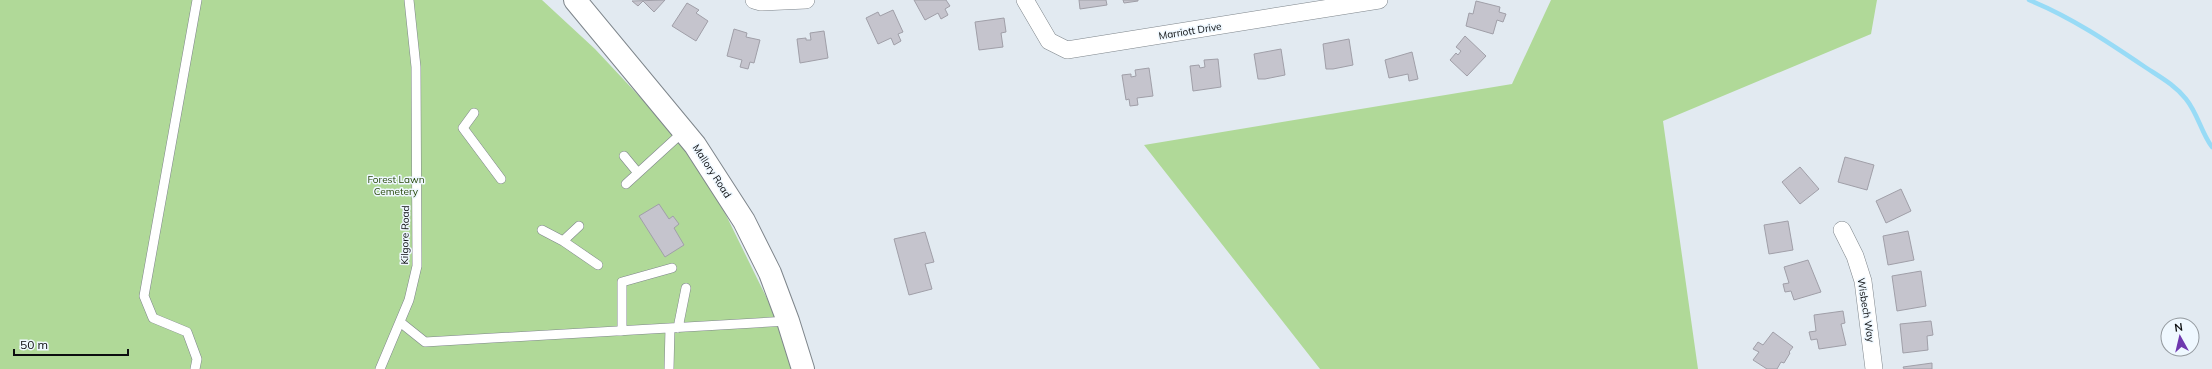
<svg xmlns="http://www.w3.org/2000/svg" width="2212" height="369" font-family="Mulish,sans-serif">
<style>
.green{fill:#b0d998}
.lines{fill:none;stroke-linecap:round;stroke-linejoin:round}
.stream{stroke:#98dbf6;stroke-width:4.5}
.building{fill:#c5c4cd;stroke:#a09fa8}
.service-casing{stroke:#7e858b;stroke-width:10}
.minor-casing{stroke:#7e858b;stroke-width:18}
.tertiary-casing{stroke:#7e858b;stroke-width:24}
.service{stroke:#fff;stroke-width:9}
.minor{stroke:#fff;stroke-width:17}
.tertiary{stroke:#fff;stroke-width:22}
.labels{text-anchor:middle;dominant-baseline:central;stroke-width:3;stroke-linejoin:round;paint-order:stroke}
.street-label{font-size:10px;fill:#0b0d0f;stroke:#eff8ff}
.park-label{font-size:10px;fill:#27480a;stroke:#eff8ff}
</style>
<rect width="100%" height="100%" fill="#e2eaf1"/>
<path class="green" d="M0,0h542l53,49 74,79 26,34 30,51 54,110 13,46h-792z
M1551,0h326l-6,34 -208,87 35,248h-378l-176,-224 368,-61z"/>
<g class="lines">
<path class="stream" d="M2029,0c42,17 79,42 116,67 15,10 30,18 41,32 12,15 15,33 26,48"/>
</g>
<path class="building" d="M665,0l-11,12 -11,-11 -5,5 -6,-5z
M914,0h32l4,6 -5,3 3,6 -7,4 -3,-6 -13,7z
M1079,0h27l1,5 -27,4z
M1123,0h15v1l-14,2z
M1476,1l24,6 -1,5 7,2 -3,8 -6,-2 -4,14 -27,-8 3,-13 4,1z
M687,3l12,7 -3,3 12,8 -12,20 -24,-15z
M893,10l10,22 -5,2 3,7 -7,4 -3,-7 -13,6 -12,-26 12,-6 2,4z
M1004,18l2,14 -5,1 2,14 -24,3 -4,-28z
M734,29l13,4 -1,4 14,3 -6,23 -4,-1 -2,7 -8,-2 2,-7 -15,-4z
M824,31l4,27 -28,5 -3,-24 9,-1v2h5l-1,-7z
M1465,36l21,20 -19,20 -17,-16 6,-7 2,2 3,-4 -5,-4z
M1349,39l4,26 -20,4h-7l-3,-25z
M1281,49l4,26 -20,4h-7l-4,-25z
M1412,52l6,27 -9,2 -1,-7 -19,4 -4,-18z
M1218,59l3,28 -28,4 -3,-25 9,-1 1,3 5,-1 -1,-7z
M1149,68l4,28 -16,2 1,7 -8,1 -1,-7 -3,1 -4,-25 9,-1v3l5,-1 -1,-6z
M1845,157l29,8 -7,25 -29,-8z
M1800,167l19,22 -19,15 -18,-22z
M1901,189l10,22 -25,12 -10,-22z
M659,204l10,15 4,-3 6,8 -5,4 10,17 -19,12 -26,-41z
M1788,221l5,29 -24,4 -5,-29z
M1908,231l6,29 -26,5 -5,-29z
M925,232l9,30 -9,2 7,25 -23,6 -15,-56z
M1808,260l13,32 -27,8 -3,-9 -6,1 -2,-8 6,-1 -5,-16z
M1921,271l5,35 -29,5 -5,-35z
M1843,311l2,12 -4,1 5,21 -27,4 -2,-10 -6,1 -2,-8 7,-1 -2,-16z
M1931,321l2,14 -6,1 1,14 -25,3 -3,-29z
M1773,332l20,15 -4,5 1,1 -6,10 -3,-1 -4,7h-10l-14,-9 6,-8 -6,-3 5,-7 5,3z
M1932,363v6h-28l-1,-2z"/>
<g class="lines">
<defs>
<path id="service" d="M474,113l-11,15 38,51
M624,156l14,17
M626,184l58,-53
M579,226l-16,15 35,24
M542,230l21,11
M400,322l25,20 363,-21
M678,328l8,-40
M622,331v-49l50,-14
M195,369l2,-10 -10,-27 -34,-14 -9,-22 53,-296
M380,369l29,-69 8,-34 -1,-199 -7,-67
M669,369l1,-41"/>
<path id="minor" d="M754,0l7,2 45,-2
M1025,0l24,41 18,9 312,-50
M1842,230l13,26 8,25 11,88"/>
<path id="tertiary" d="M575,0l120,145 49,76 26,52 18,48 15,48"/>
</defs>
<use href="#service" class="service-casing"/>
<use href="#minor" class="minor-casing"/>
<use href="#tertiary" class="tertiary-casing"/>
<use href="#service" class="service"/>
<use href="#minor" class="minor"/>
<use href="#tertiary" class="tertiary"/>
</g>
<g class="labels">
<g class="street-label">
<text transform="translate(1190 31) rotate(-9)">Marriott Drive</text>
<text transform="translate(712 171) rotate(57)">Mallory Road</text>
<text transform="translate(405 235) rotate(-89)">Kilgore Road</text>
<text transform="translate(1866 310) rotate(81)">Wisbech Way</text>
</g>
<g class="park-label">
<text x="396" y="179">Forest Lawn<tspan x="396" dy="12">Cemetery</tspan></text>
</g>
</g>
<g transform="translate(2180 337) rotate(352)"><circle r="19" fill="#eff8ff" stroke="#949a9f"/>
<path d="M0-3L7 15L0 10L-7 15Z" fill="#6e38af"/>
<text y="-6" font-size="11" font-weight="bold" text-anchor="middle" fill="#0b0d0f">N</text>
</g>
<path d="M14 349v6h114v-6" fill="none" stroke="#0b0d0f" stroke-width="2"/>
<text x="20" y="349" font-size="12" fill="#0b0d0f" stroke="#eff8ff" stroke-width="3" paint-order="stroke">50 m</text>
</svg>
